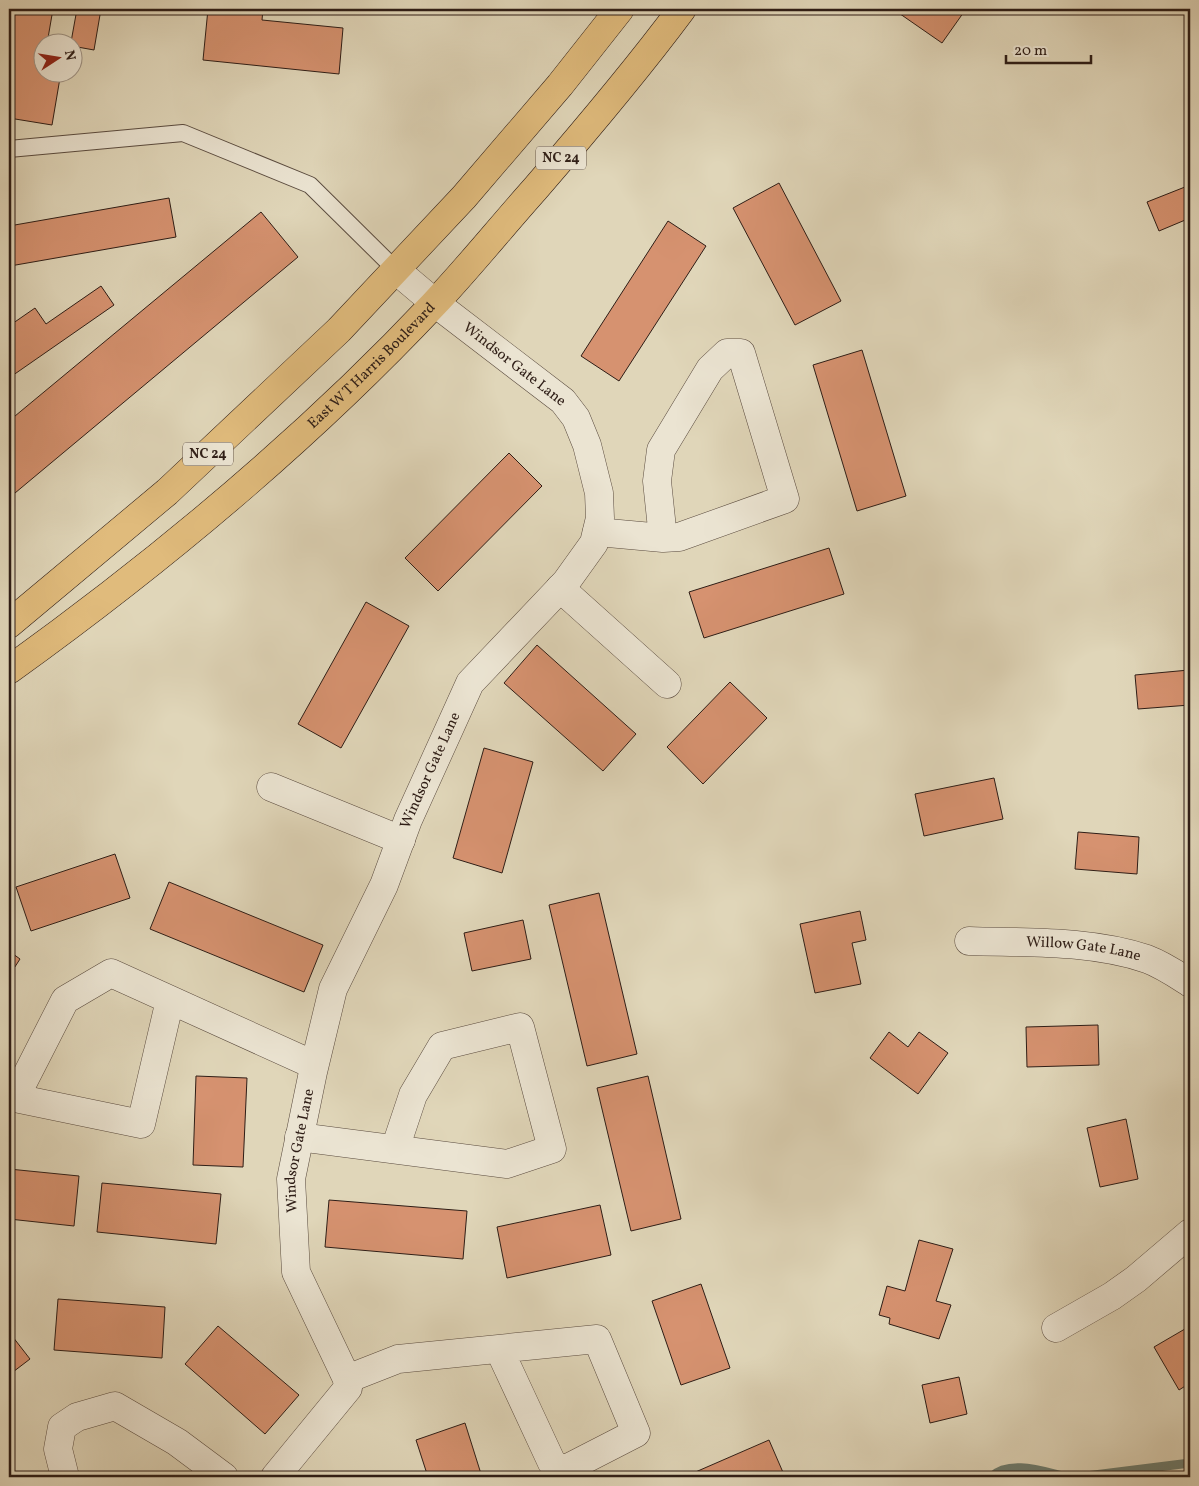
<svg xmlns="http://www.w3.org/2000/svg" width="1199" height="1486" font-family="Vollkorn,serif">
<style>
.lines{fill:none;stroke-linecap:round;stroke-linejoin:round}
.stream{stroke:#6c7b6e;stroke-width:9}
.building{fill:#d69270;stroke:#2e1d16}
.service-casing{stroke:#5a4b3f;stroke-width:18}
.minor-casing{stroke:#5a4b3f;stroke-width:29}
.primary-casing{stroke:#2e1d16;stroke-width:29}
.service{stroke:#ebe4d2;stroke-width:16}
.minor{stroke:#ebe4d2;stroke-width:28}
.primary{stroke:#e0bb7c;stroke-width:28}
.labels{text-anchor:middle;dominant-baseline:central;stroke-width:4;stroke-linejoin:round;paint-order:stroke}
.shield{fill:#ebe4d2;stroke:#67594e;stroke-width:1}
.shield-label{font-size:14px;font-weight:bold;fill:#2e1d16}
.street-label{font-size:15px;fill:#2e1d16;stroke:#ebe4d2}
</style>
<rect width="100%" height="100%" fill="#e0d6b9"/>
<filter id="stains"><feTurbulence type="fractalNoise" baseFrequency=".004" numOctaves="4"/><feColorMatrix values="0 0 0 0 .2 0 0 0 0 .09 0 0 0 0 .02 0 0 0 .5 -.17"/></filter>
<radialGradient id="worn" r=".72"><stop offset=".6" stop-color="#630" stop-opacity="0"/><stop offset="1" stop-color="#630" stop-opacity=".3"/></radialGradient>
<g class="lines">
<path class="stream" d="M991,1477c19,-18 53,-5 76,0
M1078,1477l112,-14"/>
</g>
<path class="building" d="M9,9h44l-5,29 22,4h-28v30h19l-9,53 -43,-7z
M77,9h24l-7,41 -22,-4 -1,-4z
M208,9h55l-1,11 81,8 -4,46 -136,-14z
M893,9h73l-24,34z
M779,183l62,118 -46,24 -62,-117z
M1190,185v33l-31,13 -12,-29z
M169,198l7,39 -166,29 -1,-40z
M261,212l37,45 -289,241v-77z
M668,221l38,25 -87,135 -38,-25z
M101,286l13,19 -105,73v-52l26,-18 11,16z
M862,350l44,146 -49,15 -44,-146z
M509,453l33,33 -104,105 -33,-33z
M829,548l15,46 -140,44 -15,-46z
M366,602l43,24 -68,122 -43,-24z
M537,645l99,89 -33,37 -99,-88z
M1189,670l1,35 -52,4 -3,-34z
M730,682l37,36 -64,66 -36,-37z
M484,748l49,14 -31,111 -49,-15z
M994,778l9,41 -79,17 -9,-42z
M1078,832l61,5 -2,37 -62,-5z
M115,854l15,44 -99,33 -15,-44z
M169,882l154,63 -19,47 -154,-63z
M599,893l38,161 -50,12 -38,-161z
M860,911l6,29 -14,3 9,41 -46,9 -15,-69z
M523,920l8,39 -59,12 -8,-38z
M9,951l11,8 -11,17z
M1098,1025l1,40 -72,2 -1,-40z
M889,1032l19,15 11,-15 29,21 -30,41 -48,-36z
M196,1076l51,2 -4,89 -50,-2z
M648,1076l33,143 -50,12 -34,-143z
M1126,1119l12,60 -38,8 -13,-59z
M9,1169l70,7 -5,50 -65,-7z
M102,1183l119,11 -5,50 -119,-12z
M329,1200l138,11 -4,48 -138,-12z
M600,1205l11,50 -104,23 -10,-51z
M919,1240l34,9 -17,52 15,4 -12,34 -50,-15 1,-6 -11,-3 8,-29 18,5z
M701,1284l29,84 -49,17 -29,-84z
M58,1299l107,8 -3,51 -108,-8z
M218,1326l81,69 -34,39 -80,-70z
M1190,1326v57l-11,7 -25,-43z
M9,1332l21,27 -21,16z
M959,1377l8,37 -37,9 -8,-38z
M465,1423l17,54h-54l-12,-37z
M769,1440l16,37h-101z
M358,1472l7,5h-12z"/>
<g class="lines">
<defs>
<path id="service" d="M9,149l174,-16 127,52 87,86"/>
<g id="minor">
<path d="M597,532l66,6 16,-1 106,-38 -44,-146h-14l-17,16 -49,81 -4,31 6,57"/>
<path d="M560,588l107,96"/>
<path d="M271,787l130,53"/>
<path id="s1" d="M969,941c58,2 122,-1 178,18 16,6 29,15 43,24"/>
<path d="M170,1000l-29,124 -126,-26 50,-98 46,-27 203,92"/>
<path d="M299,1137l208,27 45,-15 -32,-122 -78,19 -29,49 -18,54"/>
<path d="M1056,1328l56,-32 24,-17 54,-46"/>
<path d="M347,1379l51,-20 199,-20 39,94 -72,37 -12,-7 -53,-114"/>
<path d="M65,1477l-7,-28 4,-22 15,-10 38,-11 62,36 47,35"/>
<path id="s2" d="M275,1477l73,-89 -1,-9 -51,-107 -5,-93 22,-107 20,-83 51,-104 24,-65 62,-137 96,-101 28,-39 6,-25 -1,-25 -12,-48 -11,-27 -13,-17 -128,-98 -38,-32"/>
</g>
<g id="primary">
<path d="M9,624l158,-132 172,-162 125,-133 96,-112 60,-76"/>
<path id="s3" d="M9,670c150,-108 298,-231 425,-366 35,-37 67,-77 101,-115 51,-59 101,-118 147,-180"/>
</g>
</defs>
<use href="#service" class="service-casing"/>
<use href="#minor" class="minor-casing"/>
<use href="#primary" class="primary-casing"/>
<use href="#service" class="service"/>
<use href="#minor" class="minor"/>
<use href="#primary" class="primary"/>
</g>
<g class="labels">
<g class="shield">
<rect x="536" y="146.5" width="50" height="23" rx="4"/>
<rect x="183" y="442.5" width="50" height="23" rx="4"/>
</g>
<g class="shield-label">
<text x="561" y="158">NC 24</text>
<text x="208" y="454">NC 24</text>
</g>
<g class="street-label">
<text stroke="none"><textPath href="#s3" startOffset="474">East W T Harris Boulevard</textPath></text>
<text transform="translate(514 365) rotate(38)">Windsor Gate Lane</text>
<text stroke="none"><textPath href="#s2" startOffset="770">Windsor Gate Lane</textPath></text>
<text stroke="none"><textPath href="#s1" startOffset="115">Willow Gate Lane</textPath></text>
<text stroke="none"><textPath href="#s2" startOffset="365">Windsor Gate Lane</textPath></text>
</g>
</g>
<rect width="1199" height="1486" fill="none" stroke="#e0d6b9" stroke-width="30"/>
<rect x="10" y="10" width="1179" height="1466" fill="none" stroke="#2e1d16" stroke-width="2.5"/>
<rect x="15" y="15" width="1169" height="1456" fill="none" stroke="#2e1d16"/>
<g transform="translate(58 58) rotate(78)"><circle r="24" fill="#ebe4d2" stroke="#9f9487"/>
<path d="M0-4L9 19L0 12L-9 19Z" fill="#8f2418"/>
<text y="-8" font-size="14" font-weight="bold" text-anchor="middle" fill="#2e1d16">N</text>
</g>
<path d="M1006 55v8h85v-8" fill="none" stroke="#2e1d16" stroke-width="2.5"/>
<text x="1014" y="55" font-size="15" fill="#2e1d16" stroke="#ebe4d2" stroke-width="4" paint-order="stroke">20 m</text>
<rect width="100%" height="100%" filter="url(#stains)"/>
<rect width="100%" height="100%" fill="url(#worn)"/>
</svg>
